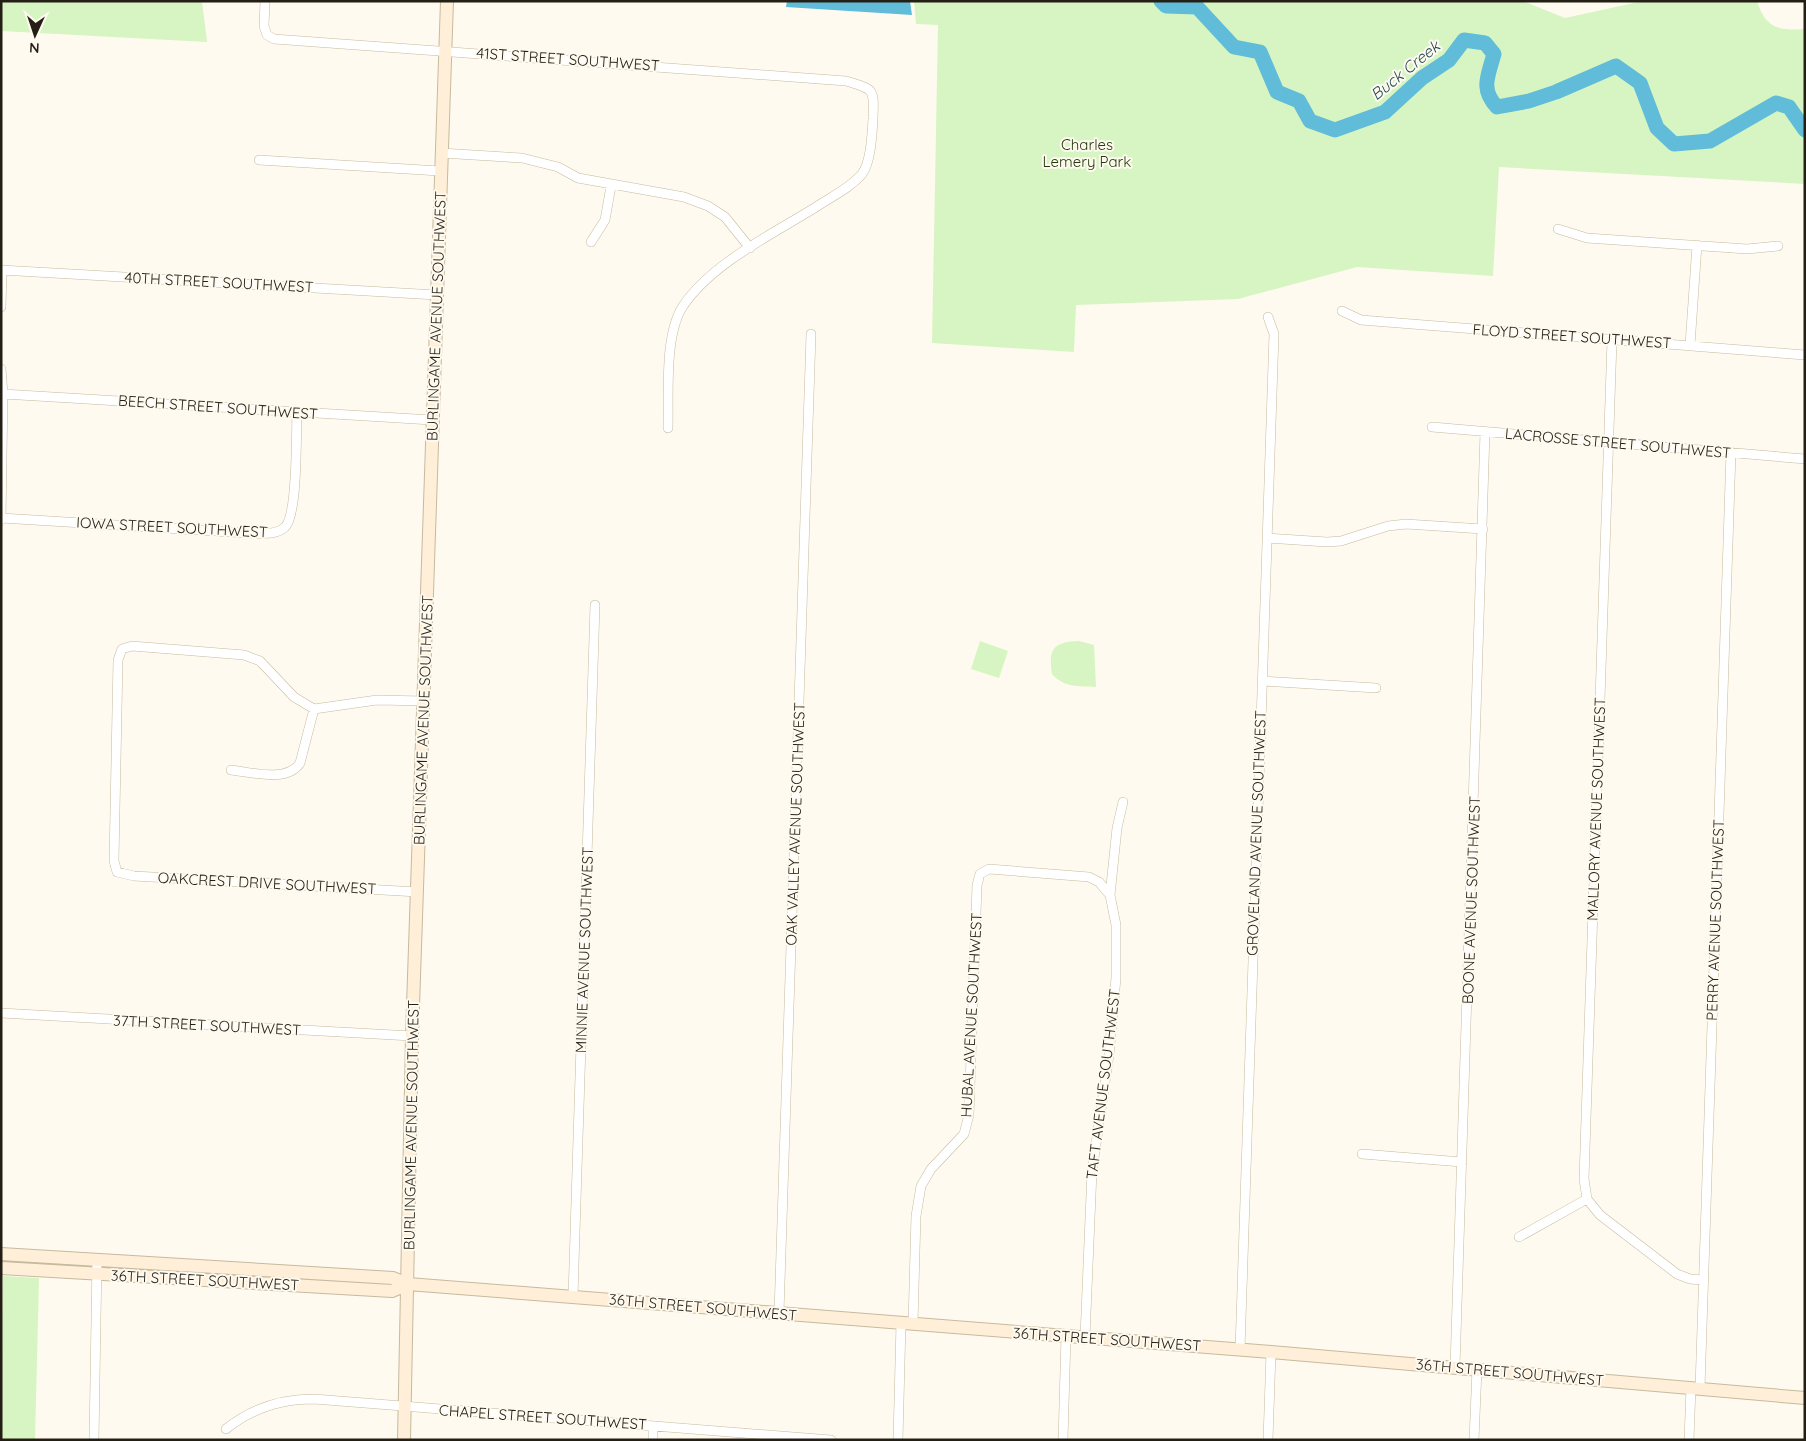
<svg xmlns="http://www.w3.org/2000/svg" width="1806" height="1441" font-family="Quicksand,sans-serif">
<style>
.green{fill:#d7f5c2}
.water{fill:#60bcd9}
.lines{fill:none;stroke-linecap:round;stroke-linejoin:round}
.river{stroke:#60bcd9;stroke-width:15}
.street-casing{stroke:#c6ba9f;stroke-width:10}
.secondary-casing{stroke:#c6ba9f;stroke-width:14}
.street{stroke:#fff;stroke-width:9}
.secondary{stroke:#ffefd8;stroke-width:12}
.labels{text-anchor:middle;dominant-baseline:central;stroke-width:4;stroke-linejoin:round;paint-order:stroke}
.street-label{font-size:15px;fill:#241f15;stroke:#fffaef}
.park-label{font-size:15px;fill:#233a0c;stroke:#fffaef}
.water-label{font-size:16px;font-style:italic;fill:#224b58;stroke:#fffaef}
</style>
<rect width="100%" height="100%" fill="#fffaef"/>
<path class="green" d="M1,1h201l5,41 -206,-11z
M914,1h609l42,17 78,-17h114c8,27 22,30 48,28v155l-306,-17 -6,109 -136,-9 -119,32 -162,6 -2,47 -142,-9 6,-318 -22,-1z
M980,641l28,10 -9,27 -28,-9z
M1079,641l15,4 2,42c-17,-1 -32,1 -44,-13 -4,-26 2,-32 27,-33z
M3,1276l36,2 -4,162h-34z"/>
<path class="water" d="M787,1h123l2,14 -126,-8z"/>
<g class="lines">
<path class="river" d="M1161,1l5,5 31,1 37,40 26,5 17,40 22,9 11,20 25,9 50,-18 37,-34 27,-18 15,-20 21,3 9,11c-6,22 -14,35 3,53l32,-6 27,-9 60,-26 24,17 17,45 17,16 36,-3 66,-38 13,4 16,23"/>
<defs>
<path id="street" d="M265,1l-1,25 3,9 7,4 572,42c29,9 28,7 27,38 -1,15 -2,43 -11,55 -12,14 -31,23 -46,33 -43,27 -104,56 -133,99 -19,29 -14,88 -15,122
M441,153l81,5 36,9 20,11 106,19 24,9 17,11 25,31
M259,160l181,11
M1558,229l29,9 160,11 31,-3
M591,242l14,-22 6,-34
M1,270l436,25
M1,307l1,-37
M1342,311l19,9 444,35
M1612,340l-28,839 3,20 13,16 77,59 13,5 12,1
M1690,345l7,-100
M1,369l2,25 -2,126
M3,394l429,26
M1432,427l373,32
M1,518l246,15c12,0 29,3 38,-6 13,-12 11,-94 12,-115
M1267,538l60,4 14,-1 47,-15 18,-2 77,5
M1262,681l114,7
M231,770c20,2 56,13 69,-7l14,-54
M418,892l-284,-16 -17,-4 -3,-11 4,-201 4,-11 10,-3 112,9 16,6 34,36 20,12 63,-9 47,1
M1,1013l411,23
M1362,1154l100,8
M1519,1237l68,-38
M573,1296l22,-691
M779,1313l32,-979
M913,1323l3,-107 5,-30 10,-17 33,-35 5,-19 8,-230 3,-11 9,-5 100,8 10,5 11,13
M1085,1337l7,-166 17,-116 7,-77v-53l-6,-30 7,-67 6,-26
M1240,1349l34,-1015 -6,-17
M1455,1367l30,-935
M1700,1388l31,-936
M226,1429c26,-21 54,-30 88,-30l517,41
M94,1440l3,-180
M653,1440v-14
M898,1440l3,-117
M1063,1440l3,-104
M1268,1440l3,-88
M1474,1440l3,-71
M1689,1440l2,-53"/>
<path id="secondary" d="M1,1254l392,24 15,6 863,68 534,46
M1,1268l391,23 16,-7
M404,1440l8,-404 35,-1035"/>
</defs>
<use href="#street" class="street-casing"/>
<use href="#secondary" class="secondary-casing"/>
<use href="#street" class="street"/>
<use href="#secondary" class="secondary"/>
</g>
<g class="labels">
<g class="street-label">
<text transform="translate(568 59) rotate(4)">41ST STREET SOUTHWEST</text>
<text transform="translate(219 282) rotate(3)">40TH STREET SOUTHWEST</text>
<text transform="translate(436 316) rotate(-88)">BURLINGAME AVENUE SOUTHWEST</text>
<text transform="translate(1572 336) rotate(4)">FLOYD STREET SOUTHWEST</text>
<text transform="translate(218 407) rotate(4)">BEECH STREET SOUTHWEST</text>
<text transform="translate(1618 443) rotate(5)">LACROSSE STREET SOUTHWEST</text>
<text transform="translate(172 527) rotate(3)">IOWA STREET SOUTHWEST</text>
<text transform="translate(423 720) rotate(-88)">BURLINGAME AVENUE SOUTHWEST</text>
<text transform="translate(1596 809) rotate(-88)">MALLORY AVENUE SOUTHWEST</text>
<text transform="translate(795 824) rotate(-88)">OAK VALLEY AVENUE SOUTHWEST</text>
<text transform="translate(1256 833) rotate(-88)">GROVELAND AVENUE SOUTHWEST</text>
<text transform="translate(267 883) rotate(3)">OAKCREST DRIVE SOUTHWEST</text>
<text transform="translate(1471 900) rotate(-88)">BOONE AVENUE SOUTHWEST</text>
<text transform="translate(1715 920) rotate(-88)">PERRY AVENUE SOUTHWEST</text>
<text transform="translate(584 950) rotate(-88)">MINNIE AVENUE SOUTHWEST</text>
<text transform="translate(971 1015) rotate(-87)">HUBAL AVENUE SOUTHWEST</text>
<text transform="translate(207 1025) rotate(3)">37TH STREET SOUTHWEST</text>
<text transform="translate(1103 1084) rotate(-83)">TAFT AVENUE SOUTHWEST</text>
<text transform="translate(411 1125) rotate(-89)">BURLINGAME AVENUE SOUTHWEST</text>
<text transform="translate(205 1280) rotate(3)">36TH STREET SOUTHWEST</text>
<text transform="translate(703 1307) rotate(5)">36TH STREET SOUTHWEST</text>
<text transform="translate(1107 1339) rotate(4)">36TH STREET SOUTHWEST</text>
<text transform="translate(1510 1372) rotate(5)">36TH STREET SOUTHWEST</text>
<text transform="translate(543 1417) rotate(4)">CHAPEL STREET SOUTHWEST</text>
</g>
<g class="park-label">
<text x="1087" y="144">Charles<tspan x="1087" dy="17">Lemery Park</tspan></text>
</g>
<g class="water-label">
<text transform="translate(1405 70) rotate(-39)">Buck Creek</text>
</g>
</g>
<rect width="1806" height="1441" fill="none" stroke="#241f15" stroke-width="5"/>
<g transform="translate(35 35) rotate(183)" stroke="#fffaef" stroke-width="4" paint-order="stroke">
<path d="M0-4L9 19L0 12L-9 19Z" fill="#241f15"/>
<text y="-8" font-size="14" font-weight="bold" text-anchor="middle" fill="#241f15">N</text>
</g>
</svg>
